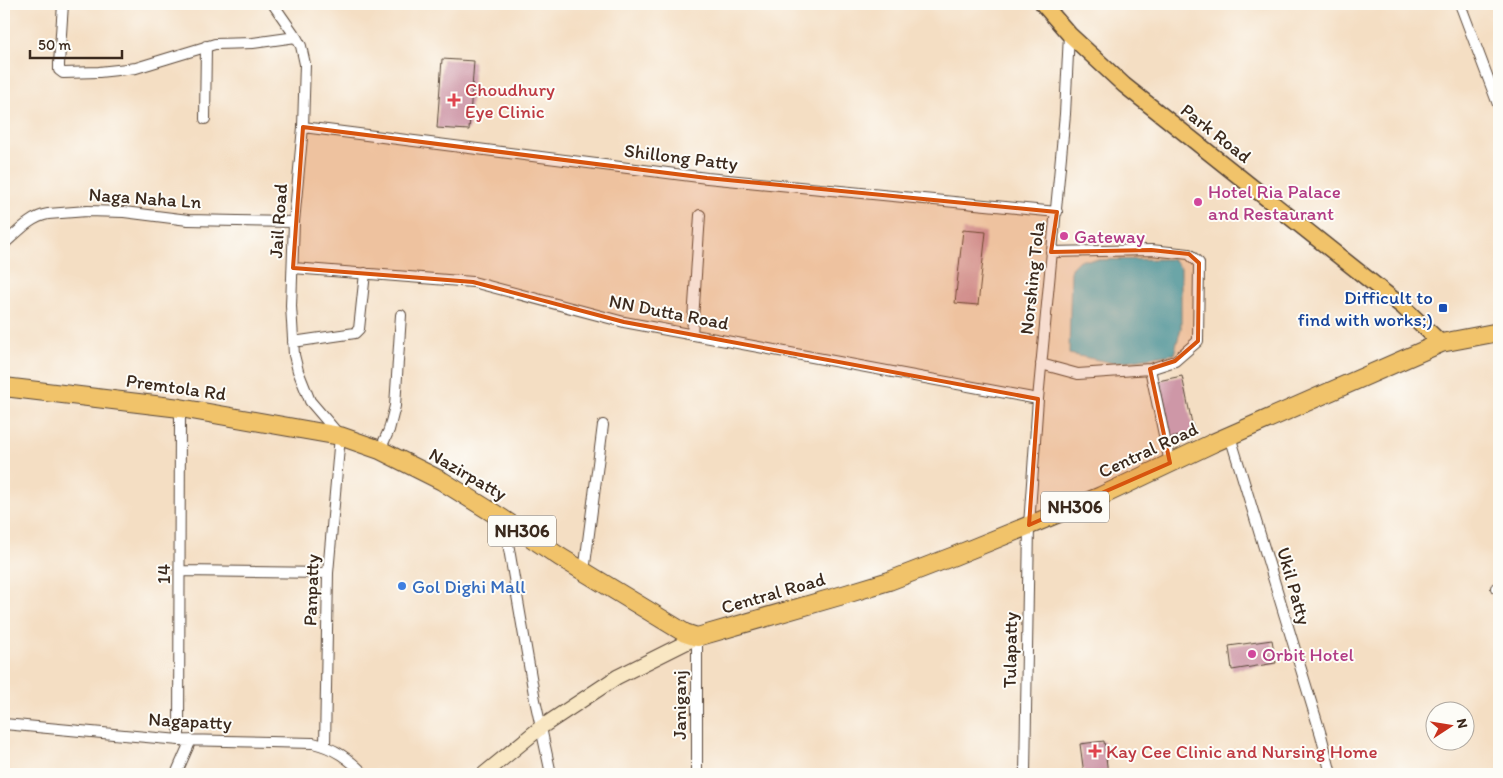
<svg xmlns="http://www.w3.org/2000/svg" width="1503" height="778" font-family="Itim,sans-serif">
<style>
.water{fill:#51b9ce;stroke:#467276}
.building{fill:#ce97a7}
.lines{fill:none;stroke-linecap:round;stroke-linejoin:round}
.street-casing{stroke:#574537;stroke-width:12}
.secondary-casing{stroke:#574537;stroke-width:16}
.primary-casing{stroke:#574537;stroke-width:18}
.highway-casing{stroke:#574537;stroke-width:20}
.street{stroke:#fff;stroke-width:10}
.secondary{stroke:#f9e7c3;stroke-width:14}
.primary{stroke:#f1c36a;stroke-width:15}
.highway{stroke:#f1c36a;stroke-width:18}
.marked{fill:#d7540e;fill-opacity:0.2;stroke:#d7540e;stroke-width:4;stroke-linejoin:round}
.health-dot{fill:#e0444e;stroke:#fdfcf7;stroke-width:2}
.hotel-dot{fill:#d1479c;stroke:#fdfcf7;stroke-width:2}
.transit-dot{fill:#1a4fb4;stroke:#fdfcf7;stroke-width:2}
.shop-dot{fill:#3f7fe0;stroke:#fdfcf7;stroke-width:2}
.labels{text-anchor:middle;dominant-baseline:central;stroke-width:4;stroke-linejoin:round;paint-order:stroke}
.shield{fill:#fdfcf7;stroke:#75695f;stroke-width:1}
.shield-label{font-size:18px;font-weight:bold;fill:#3b2a1e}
.health-label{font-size:19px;fill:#be3a42;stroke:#fdfcf7;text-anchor:start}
.street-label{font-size:19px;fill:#3b2a1e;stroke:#fdfcf7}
.hotel-label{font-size:19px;fill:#b23c85;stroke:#fdfcf7;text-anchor:start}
.transit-label{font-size:19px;fill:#164399;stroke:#fdfcf7;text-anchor:end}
.shop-label{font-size:19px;fill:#366cbe;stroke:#fdfcf7;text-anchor:start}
</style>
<rect width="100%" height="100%" fill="#fdfcf7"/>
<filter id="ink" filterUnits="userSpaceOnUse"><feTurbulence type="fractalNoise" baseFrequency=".02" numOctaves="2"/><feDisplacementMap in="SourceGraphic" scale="10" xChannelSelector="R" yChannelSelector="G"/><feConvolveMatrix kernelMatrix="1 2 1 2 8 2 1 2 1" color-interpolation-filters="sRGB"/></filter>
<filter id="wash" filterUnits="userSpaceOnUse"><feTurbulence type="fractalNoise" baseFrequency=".0096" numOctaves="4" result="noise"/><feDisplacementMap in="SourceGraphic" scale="20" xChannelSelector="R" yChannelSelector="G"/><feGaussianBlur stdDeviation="1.12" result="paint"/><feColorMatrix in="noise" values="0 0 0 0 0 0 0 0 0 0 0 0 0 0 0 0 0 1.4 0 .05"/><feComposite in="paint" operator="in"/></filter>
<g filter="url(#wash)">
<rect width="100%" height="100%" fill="#f4dec3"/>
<path class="water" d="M1172,259l9,9v60l-7,26 -61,9 -44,-9 2,-86 8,-8z"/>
<g id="blocks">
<path class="building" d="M442,59l32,2 -5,69 -32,-2z
M963,230l23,2 -8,73 -23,-2z
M1182,376l12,57 -24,5 -12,-57z
M1272,640l4,23 -44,7 -3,-24z
M1104,741l4,33h-24l-4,-30z"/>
</g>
</g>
<g filter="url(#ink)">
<use href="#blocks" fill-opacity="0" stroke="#574537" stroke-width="1"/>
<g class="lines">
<defs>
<path id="street" d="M63,4l-4,60v6l4,3 36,-1 37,-4 79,-24 38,-1 43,-6
M273,4l23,33 5,9 4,18 -2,63 -9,95 -3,84 3,49 4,16 12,30 30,35 -12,137 -3,173
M1460,4l39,103
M205,119l1,-73
M303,127l404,51 350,34
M4,244c13,-11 26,-27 44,-30l39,-3 37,1 64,8 106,2
M293,268l180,14 151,40 414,77
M692,335l8,-120
M293,342l62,-9 4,-4 6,-56
M1041,364l37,10 72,-5 25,-8 23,-20 1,-78 -10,-9 -38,-4 -100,2
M1150,369l20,94
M1230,436l91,299 10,39
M380,450l9,-20 6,-24 6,-91
M504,520l31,180 16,74
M180,571l148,2
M584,572l19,-147
M1496,588h3
M4,724l175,16 134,3c22,5 36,16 51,31
M179,740l1,-332
M176,774l15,-34
M697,774v-137
M1025,774l4,-249 9,-126 27,-285 4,-80"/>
<path id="secondary" d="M484,774l56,-46 77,-51 80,-40"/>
<path id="primary" d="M1043,4l26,30 55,51 279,222 38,36"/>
<path id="highway" d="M4,387l176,21 160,28 40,14 62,31 61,38 57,38 125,76 12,4 146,-42 46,-14 65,-25 147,-60 112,-53 228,-100 58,-11"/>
</defs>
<use href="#street" class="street-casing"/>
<use href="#secondary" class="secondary-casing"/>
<use href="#primary" class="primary-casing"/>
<use href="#highway" class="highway-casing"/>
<use href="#street" class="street"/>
<use href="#secondary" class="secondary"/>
<use href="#primary" class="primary"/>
<use href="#highway" class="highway"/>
</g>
</g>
<path class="marked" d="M303,127l404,51 350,34 -6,40 100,-2 38,4 10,9 -1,78 -23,20 -25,8 20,94 -141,62 9,-126 -414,-77 -151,-40 -180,-14z"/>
<g class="health-dot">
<path d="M451.5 92.5h5v5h5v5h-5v5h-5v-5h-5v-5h5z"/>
<path d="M1092.5 743.5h5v5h5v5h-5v5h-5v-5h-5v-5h5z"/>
</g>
<g class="hotel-dot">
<circle cx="1198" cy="202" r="5"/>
<circle cx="1064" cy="236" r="5"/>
<circle cx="1252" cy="654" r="5"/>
</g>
<rect class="transit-dot" x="1438" y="303" width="10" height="10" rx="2.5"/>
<circle class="shop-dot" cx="402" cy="586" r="5"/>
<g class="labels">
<g class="shield">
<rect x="1041" y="491.5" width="68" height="31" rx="4"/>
<rect x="488" y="515.5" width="68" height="31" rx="4"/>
</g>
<g class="shield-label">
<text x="1075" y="507">NH306</text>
<text x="522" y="531">NH306</text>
</g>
<g class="health-label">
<text x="465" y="89">Choudhury<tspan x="465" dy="22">Eye Clinic</tspan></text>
<text x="1106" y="751">Kay Cee Clinic and Nursing Home</text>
</g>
<g class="street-label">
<text transform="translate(1216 133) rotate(38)">Park Road</text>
<text transform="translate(681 157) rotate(7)">Shillong Patty</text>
<text transform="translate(145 198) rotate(4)">Naga Naha Ln</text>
<text transform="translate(278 221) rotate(-86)">Jail Road</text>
<text transform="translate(1032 278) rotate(-84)">Norshing Tola</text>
<text transform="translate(669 312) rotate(11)">NN Dutta Road</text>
<text transform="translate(176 387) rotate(8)">Premtola Rd</text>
<text transform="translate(1148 450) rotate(-25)">Central Road</text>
<text transform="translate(468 474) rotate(30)">Nazirpatty</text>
<text transform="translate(163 574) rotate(-90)">14</text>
<text transform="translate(1294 586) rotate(74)">Ukil Patty</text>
<text transform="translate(311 590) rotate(-88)">Panpatty</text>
<text transform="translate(773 593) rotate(-16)">Central Road</text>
<text transform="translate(1010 650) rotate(-89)">Tulapatty</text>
<text transform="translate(679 705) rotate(-90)">Janiganj</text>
<text transform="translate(190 721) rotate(3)">Nagapatty</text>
</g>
<g class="hotel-label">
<text x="1208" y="191">Hotel Ria Palace<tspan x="1208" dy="22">and Restaurant</tspan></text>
<text x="1074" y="236">Gateway</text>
<text x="1262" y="654">Orbit Hotel</text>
</g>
<g class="transit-label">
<text x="1433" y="297">Difficult to<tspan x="1433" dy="22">find with works;)</tspan></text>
</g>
<g class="shop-label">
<text x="412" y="586">Gol Dighi Mall</text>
</g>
</g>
<rect width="1503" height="778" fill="none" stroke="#fdfcf7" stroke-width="20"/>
<g transform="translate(1450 726) rotate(78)"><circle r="24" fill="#fdfcf7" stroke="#afa8a0"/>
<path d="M0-4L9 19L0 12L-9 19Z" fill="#c8321e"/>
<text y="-8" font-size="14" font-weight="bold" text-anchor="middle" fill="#3b2a1e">N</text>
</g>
<path d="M30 50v8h92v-8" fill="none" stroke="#3b2a1e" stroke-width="2.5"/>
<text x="38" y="50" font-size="15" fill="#3b2a1e" stroke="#fdfcf7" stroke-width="4" paint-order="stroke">50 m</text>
</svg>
